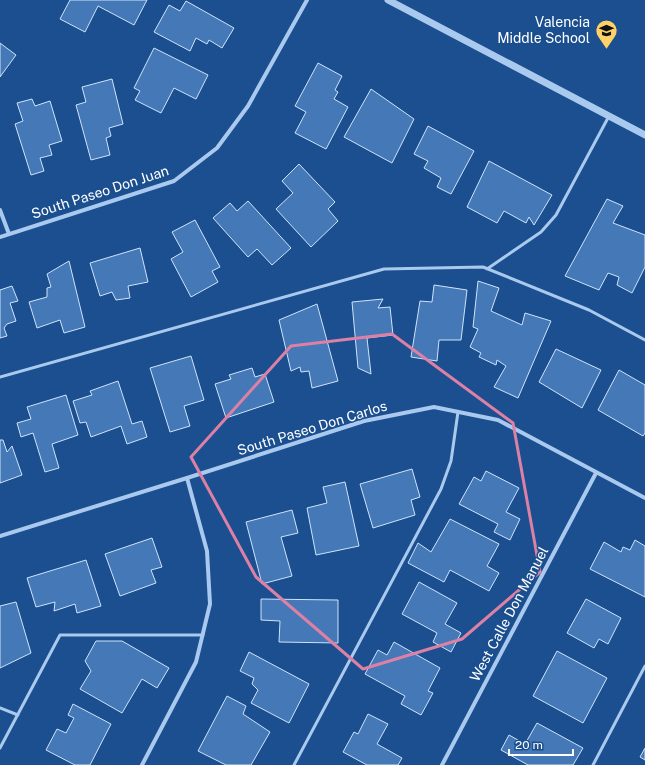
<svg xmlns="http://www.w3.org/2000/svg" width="645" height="765" font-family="'Public Sans',sans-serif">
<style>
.building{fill:#4478b7;stroke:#cfe3fa}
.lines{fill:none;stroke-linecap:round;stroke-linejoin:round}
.service{stroke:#a9c9ee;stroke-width:3}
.minor{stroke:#a9c9ee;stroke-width:4}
.tertiary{stroke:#a9c9ee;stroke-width:7}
.marked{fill:none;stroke:#dd80a5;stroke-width:3;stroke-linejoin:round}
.labels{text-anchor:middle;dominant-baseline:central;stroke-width:3;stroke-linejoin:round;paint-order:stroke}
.poi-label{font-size:14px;fill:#fff;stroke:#1b4f8f;text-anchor:end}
.street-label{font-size:14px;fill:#fff;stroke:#1b4f8f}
</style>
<rect width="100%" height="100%" fill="#1b4f8f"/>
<path class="building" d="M70,0h77l-13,25 -36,-19 -13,26 -25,-13z
M186,1l48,27 -12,20 -13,-8 -2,4 -11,-6 -6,13 -36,-19 15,-27 11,6z
M0,43l16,12 -16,22z
M154,48l54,27 -12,24 -22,-11 -13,25 -26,-13 5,-9 -6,-3z
M318,63l24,13 -7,14 3,2 -4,7 14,8 -22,42 -31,-16 11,-21 -11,-6z
M112,79l11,45 -14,4 2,8 -5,2 4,17 -19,5 -15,-55 10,-3 -4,-15z
M371,89l43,30 -22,44 -48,-26z
M32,99l3,7 15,-5 12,40 -13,4 3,10 -12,3 4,13 -13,4 -16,-51 8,-3 -6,-18z
M428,126l46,25 -23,43 -14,-7 4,-9 -17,-10 4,-7 -14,-7z
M489,161l63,34 -18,30 -5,-8 -3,6 -22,-12 -7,12 -30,-16z
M299,164l36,38 -7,7 10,12 -27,26 -35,-38 17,-16 -11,-12z
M607,199l16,7 -10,17 32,12v32l-13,26 -15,-8 2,-8 -11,-4 -9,17 -34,-14z
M248,201l43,47 -19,17 -15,-16 -9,8 -35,-39 17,-15 7,8z
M195,220l25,47 -8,4 6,11 -27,15 -20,-38 12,-7 -11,-20z
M140,248l8,34 -20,4 2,12 -14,2 -4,-8 -12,4 -10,-33z
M69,261l16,66 -21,6 -4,-13 -23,8 -8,-26 18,-5v-9l4,-1 -4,-13z
M478,281l21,7 -8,23 31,14 3,-12 26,8 -33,77 -24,-11 12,-21 -9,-6 -1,5 -17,-8 2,-4 -11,-6 8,-18 -5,-2z
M434,285l33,5 -6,50h-22l-2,21 -26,-4 9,-56 12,1z
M12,286l6,15 -8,2 6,18 -9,3 -3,4 3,8 -7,2v-48z
M383,299l-5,9 12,-1 3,28 -26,3 4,36 -13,-6 -6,-66z
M317,304l21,77 -26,7 -3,-17 -8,1 -1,-5 -9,4 -12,-51z
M556,349l45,21 -19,38 -43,-26z
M191,356l13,44 -20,6 6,20 -20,6 -20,-64z
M252,368l3,9 10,-3 9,28 -48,16 -11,-34 16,-5 -2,-4z
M619,370l26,15v48l-2,3 -45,-26z
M118,381l14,43 10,-3 5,16 -20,7 -6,-18 -30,11 -5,-15 -6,1 -7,-22 19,-6 -2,-4z
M66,395l12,40 -26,9 7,24 -14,4 -12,-39 -12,4 -4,-14 14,-4 -4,-12z
M0,440h3l4,12 5,-6 10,29 -22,8z
M412,469l8,28 -9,3 4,15 -42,13 -13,-44z
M486,471l33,17 -13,24 14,7 -10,21 -16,-8 4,-8 -39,-20 15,-27 7,4z
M345,482l14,64 -43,9 -9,-47 20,-5 -4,-16z
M292,510l6,23 -17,4 11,39 -30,8 -16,-62z
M450,519l49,25 -12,22 12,7 -10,18 -39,-21 -6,12 -36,-19 10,-20 13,9z
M152,538l10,29 -11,3 5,13 -36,13 -15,-42z
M635,540l10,6v51l-55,-28 14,-27 17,10 2,-5 7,3z
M86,560l15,46 -24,7 -2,-9 -21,7 1,-9 -19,5 -9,-29z
M419,582l38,21 -12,21 16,9 -10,19 -18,-10 4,-9 -35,-19z
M261,599l77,1v43l-59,-1 1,-21 -19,-1z
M586,599l35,19 -13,26 -9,-5 -5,9 -27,-15z
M16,602l15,51 -31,15v-62z
M96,641h26l47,27 -12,20 -15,-9 -20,34 -42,-24 11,-18 -6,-10z
M394,642l46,26 -12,23 5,2 -12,22 -20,-11 4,-8 -40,-22 13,-24 9,5z
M557,651l50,27 -24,45 -50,-27z
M249,652l60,32 -20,39 -38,-20 7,-13 -6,-6 2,-6 -14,-7z
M227,696l19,10 -3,8 27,18 -19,33h-25l-28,-14z
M73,704l38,20 -21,41h-15l-29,-15 11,-21 9,4 8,-15 -6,-3z
M368,714l20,10 -11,20 25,14 -4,7h-31l-24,-13 11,-20 4,2z
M537,723l46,25 -10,17h-45l-27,-15 8,-15 16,9z
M645,748v12l-5,-3z"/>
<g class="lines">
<path class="service" d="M487,269l54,-37 15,-17 53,-99
M0,377l384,-108 99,-2 106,43 56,30
M0,708l18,7
M0,748l60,-113h143
M294,765l147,-276 10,-28 7,-49
M593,765l52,-99"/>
<path class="minor" d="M0,210l9,24
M0,237l174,-56 43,-33 31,-42 59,-106
M0,536l187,-58 177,-57 70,-14 64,13 147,78
M142,765l54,-103 14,-58 -3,-53 -20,-73
M442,765l154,-292"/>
<path class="tertiary" d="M388,0l257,135"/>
</g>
<path class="marked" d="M392,334l121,89 27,149 -78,67 -99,30 -107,-92 -65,-120 100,-111z"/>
<defs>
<symbol id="school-pin" viewBox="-11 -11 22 30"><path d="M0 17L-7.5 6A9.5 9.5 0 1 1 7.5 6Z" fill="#ffd166" stroke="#1b4f8f"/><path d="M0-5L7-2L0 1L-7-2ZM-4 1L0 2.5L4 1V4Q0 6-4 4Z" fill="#111"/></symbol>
</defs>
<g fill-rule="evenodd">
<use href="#school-pin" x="594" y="18" width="25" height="34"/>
</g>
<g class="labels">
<g class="poi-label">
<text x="590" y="22">Valencia<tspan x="590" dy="16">Middle School</tspan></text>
</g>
<g class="street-label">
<text transform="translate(100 192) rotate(-18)">South Paseo Don Juan</text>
<text transform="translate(312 428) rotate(-17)">South Paseo Don Carlos</text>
<text transform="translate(509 614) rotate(-62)">West Calle Don Manuel</text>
</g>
</g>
<path d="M509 749v6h64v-6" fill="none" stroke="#ffffff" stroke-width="2"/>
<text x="515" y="749" font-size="12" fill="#ffffff" stroke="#1b4f8f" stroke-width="3" paint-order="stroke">20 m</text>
</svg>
